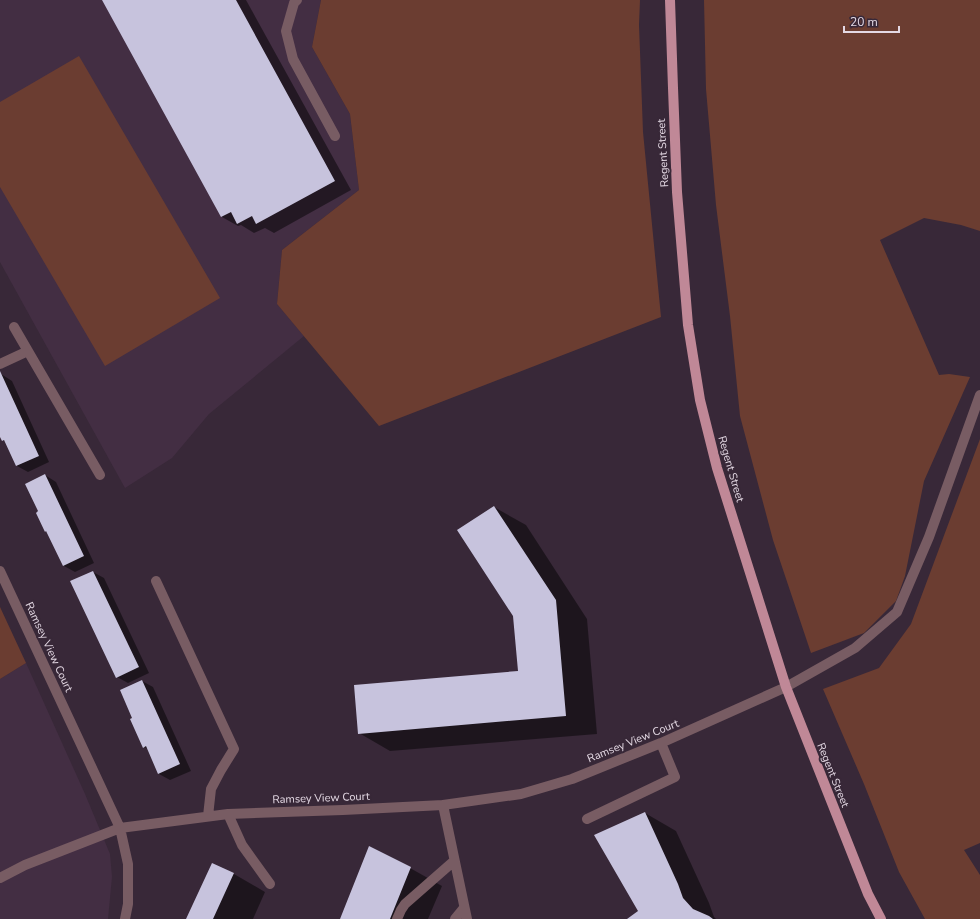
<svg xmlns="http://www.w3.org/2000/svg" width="980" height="919" font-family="'Nunito Sans',sans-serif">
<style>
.built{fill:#432e43}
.green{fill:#6b3d31}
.shadow{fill:#0007}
.building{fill:#c7c3dd}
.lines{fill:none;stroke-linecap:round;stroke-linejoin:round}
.minor{stroke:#785c63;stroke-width:10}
.major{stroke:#c08897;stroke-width:10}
.labels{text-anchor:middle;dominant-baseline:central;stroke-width:4;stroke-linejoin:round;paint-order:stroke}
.street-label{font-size:11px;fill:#e4d9e4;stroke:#382838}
</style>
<rect width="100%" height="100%" fill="#382838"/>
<path class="built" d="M0,0h321l-9,47 38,67 9,76 -77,60 -5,54 27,32 -95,78 -37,44 -47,30 -125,-226z
M26,663l59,131 25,60 2,23 -4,42h-108v-240z"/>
<path class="green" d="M321,0h319l-1,25 4,107 18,185 -282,109 -102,-122 5,-54 77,-60 -9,-76 -38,-67z
M704,0h276v231l-19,-6 -37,-7 -44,22 59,135 10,-1 21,3 -46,104 -19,95 -9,25 -32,32 -53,20 -38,-113 -33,-124 -10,-100 -14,-111 -10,-116z
M79,56l141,242 -115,68 -105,-179v-85z
M980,439v404l-16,7 16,25v44h-55l-26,-47 -35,-88 -41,-95 56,-21 32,-44z
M0,607l26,56 -26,16z"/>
<path class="shadow" d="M103,0h143l105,190 -77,43 -9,-5 -11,5 -13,-8 -3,1 -16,-9z
M1,374l11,7 37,81 -21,10 -11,-6 -11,-24 -3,-2 -3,-5v-60z
M45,475l11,7 38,81 -19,9 -11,-6 -16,-33 -2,-2 -7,-19z
M494,507l32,18 61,94 10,115 -207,17 -31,-18 160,-61 -5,-57 -56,-85z
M93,572l11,6 45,95 -21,10 -11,-6z
M142,681l11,6 38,84 -21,9 -11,-6 -11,-25 -4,-2 -10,-29z
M645,813l31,18 33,72 5,14 2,2h-87l10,-8z
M212,864l22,10 31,18 -12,27h-65z
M410,868l32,18 -14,33h-87z"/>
<path class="building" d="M102,0h134l99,181 -79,43 -4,-8 -15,8 -6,-12 -10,5z
M0,371l39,85 -23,10 -12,-26 -2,1 -2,-4z
M45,474l39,82 -21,10 -17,-35 -1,1 -9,-19 2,-2 -13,-27z
M494,506l62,94 10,116 -208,18 -4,-49 164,-14 -5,-55 -56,-86z
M93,571l46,96 -23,11 -46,-97z
M142,680l38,84 -22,10 -12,-28 -3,2 -13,-29 2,-1 -12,-28z
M645,812l33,72 5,14 10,11 16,7 4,3h-86l11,-8 -44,-76z
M369,846l42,21 -21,52h-50z
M212,863l22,10 -21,46h-27z"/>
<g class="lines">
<path class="minor" d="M297,0l-3,3 -8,28 7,28 42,77
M14,327l86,148
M0,364l28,-13
M0,571l120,257 8,36v40l-3,15
M156,581l78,168 -13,21 -10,19 -3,27
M443,805l24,114
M228,814l14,31 28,39
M587,819l88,-42 -14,-34
M0,878l25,-13 95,-37 108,-14 115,-4 100,-5 78,-11 51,-15 89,-36 125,-56 69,-39 42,-36 32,-75 51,-142
M397,919l4,-9 4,-6 49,-43
M455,919l9,-11"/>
<path class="major" d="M670,0l3,88 4,104 11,133 12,75 17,68 69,219 82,207 13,25"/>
</g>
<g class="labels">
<g class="street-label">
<text transform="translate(663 153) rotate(-93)">Regent Street</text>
<text transform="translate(731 469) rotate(74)">Regent Street</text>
<text transform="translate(49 647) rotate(65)">Ramsey View Court</text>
<text transform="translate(633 741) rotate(-22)">Ramsey View Court</text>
<text transform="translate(833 775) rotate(68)">Regent Street</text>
<text transform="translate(321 798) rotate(-2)">Ramsey View Court</text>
</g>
</g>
<path d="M844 26v6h55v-6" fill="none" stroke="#e4d9e4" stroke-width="2"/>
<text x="850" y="26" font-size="12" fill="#e4d9e4" stroke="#382838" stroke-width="3" paint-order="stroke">20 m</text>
</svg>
